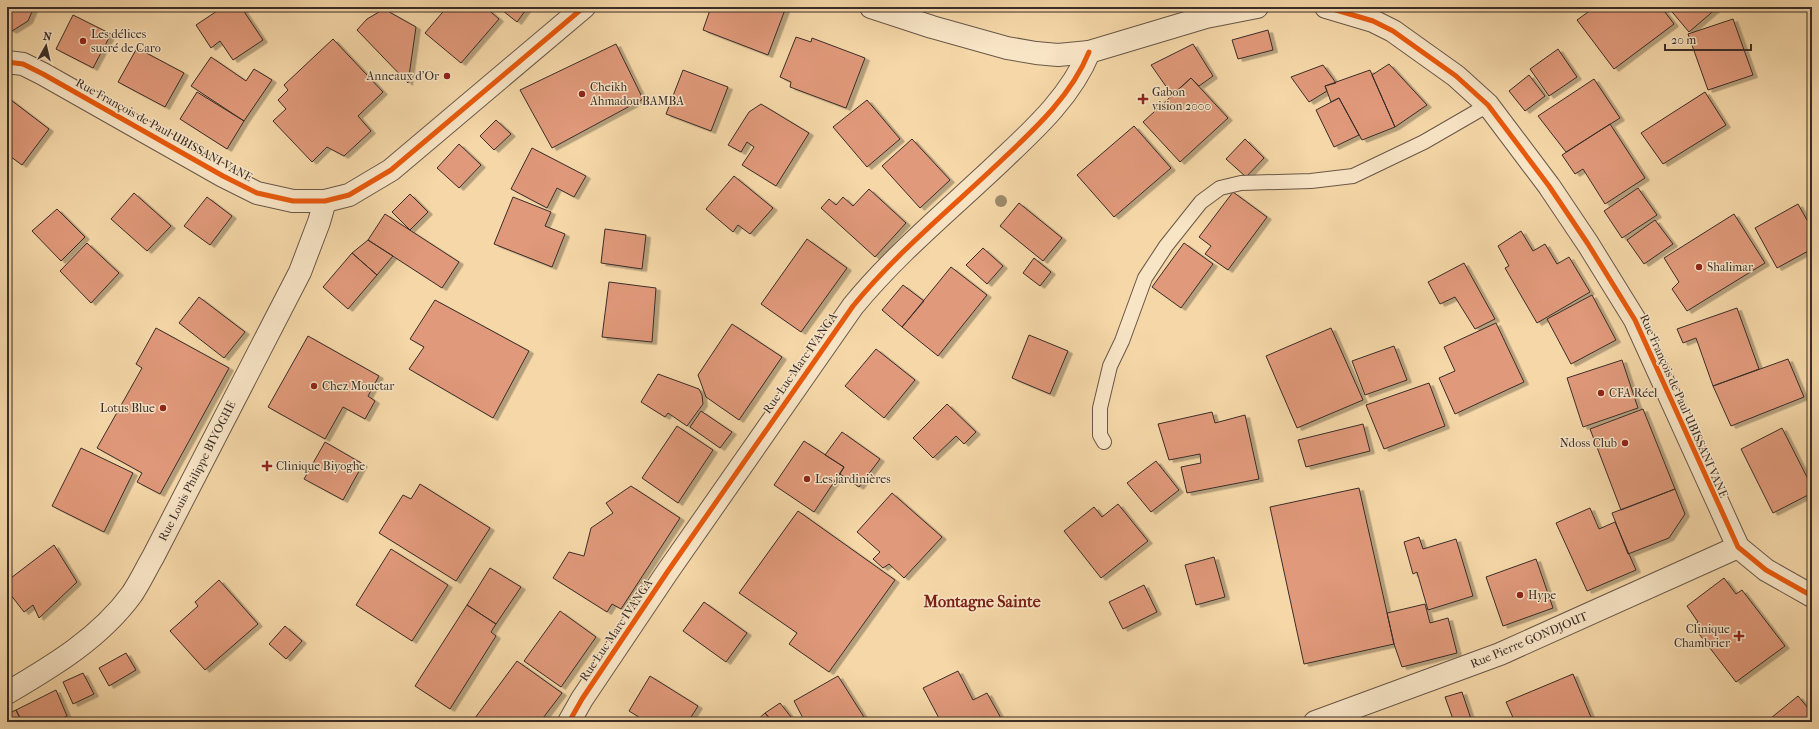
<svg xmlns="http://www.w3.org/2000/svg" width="1819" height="729" font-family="'IM FELL French Canon',serif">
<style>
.building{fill:#e0997a;stroke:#3a2d28;filter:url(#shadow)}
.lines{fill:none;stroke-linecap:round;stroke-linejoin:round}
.service-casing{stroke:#695848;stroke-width:16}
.minor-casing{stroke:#695848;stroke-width:24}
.tertiary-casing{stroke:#695848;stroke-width:24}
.service{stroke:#f8e5c6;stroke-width:14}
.minor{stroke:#f8e5c6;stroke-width:22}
.tertiary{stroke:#f8e5c6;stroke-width:22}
.cycleway-casing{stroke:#f8e5c6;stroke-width:8}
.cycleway{stroke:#e8590c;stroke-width:5}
.tree{fill:#9d896c}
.poi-dot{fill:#8f2418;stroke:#f8e5c6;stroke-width:1.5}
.labels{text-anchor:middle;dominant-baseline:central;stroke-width:3;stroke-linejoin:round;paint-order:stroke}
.poi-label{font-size:12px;fill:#3a2d28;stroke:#f8e5c6;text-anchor:start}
.street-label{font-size:12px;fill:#3a2d28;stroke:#f8e5c6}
.district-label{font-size:16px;font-weight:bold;fill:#7a1f14;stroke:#f8e5c6}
</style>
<defs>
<filter id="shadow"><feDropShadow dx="4.5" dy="2.5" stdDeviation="0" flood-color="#0004"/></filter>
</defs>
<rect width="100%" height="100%" fill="#f5d7a8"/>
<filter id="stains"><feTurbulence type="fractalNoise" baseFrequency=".005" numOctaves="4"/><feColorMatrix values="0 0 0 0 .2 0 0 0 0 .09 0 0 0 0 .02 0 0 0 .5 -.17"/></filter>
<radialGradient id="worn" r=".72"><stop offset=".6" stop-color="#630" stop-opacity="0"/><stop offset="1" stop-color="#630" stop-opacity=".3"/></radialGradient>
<path class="building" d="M7,7h27l-6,14 -16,10 -5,-3z
M223,7h18l22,33 -30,20 -13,-19 -9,7 -15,-23z
M447,7h38l14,12 -38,44 -36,-30z
M498,7h30l-11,15z
M711,7h75l-18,48 -65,-25z
M1595,7h66l13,17 -60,45 -37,-49z
M1668,7h50l-29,25z
M384,9l32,18 -8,56 -51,-53 10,-11z
M73,15l38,19 -18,34 -37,-19z
M1733,19l20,56 -45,15 -20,-56z
M1268,30l5,20 -35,9 -6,-19z
M796,37l15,5 1,-4 53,20 -19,50 -56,-21 1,-5 -11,-5z
M333,39l50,53 -25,24 13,15 -27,25 -17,-9 -15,15 -39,-41 13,-12 -8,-9 10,-10 -4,-5z
M616,44l27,55 -91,49 -32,-58z
M1193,44l20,32 -14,10 -8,-8 -19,17 -21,-30z
M137,48l47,25 -19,34 -47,-25z
M1558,49l19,28 -28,19 -19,-27z
M211,57l35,24 8,-12 18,11 -28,41 -53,-35z
M1389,64l38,41 -32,22 -23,-52z
M1323,65l13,18 -11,3 2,5 -18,11 -18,-25z
M683,70l45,17 -17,44 -45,-17z
M1370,70l25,57 -33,13 -23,-42 -8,4 -6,-16z
M1529,75l16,21 -20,15 -16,-20z
M1191,78l37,40 -48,44 -37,-40z
M1594,79l26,39 -54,34 -28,-36z
M197,92l47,29 -17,28 -47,-30z
M1705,92l21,33 -63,39 -22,-31z
M7,97l42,32 -27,36 -15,-11z
M1339,98l20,37 -25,12 -18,-37z
M867,100l33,39 -33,28 -34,-40z
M761,104l48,29 -33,53 -34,-21 12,-18 -7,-5 -6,10 -13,-7 21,-33z
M496,120l15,14 -17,16 -14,-14z
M1610,124l35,54 -40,26 -22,-35 -8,5 -13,-19z
M1134,126l37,42 -57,49 -37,-42z
M912,139l38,41 -30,28 -38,-42z
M1245,139l19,19 -18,19 -20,-18z
M459,144l22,21 -22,23 -22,-20z
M532,148l54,28 -12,21 -17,-9 -10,20 -36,-19z
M734,176l39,32 -23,26 -12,-9 -5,7 -27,-23z
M1638,188l19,27 -35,23 -18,-27z
M869,189l37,34 -31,34 -54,-49 8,-9 7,6 7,-8 10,9z
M1233,192l34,25 -39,53 -23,-16 6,-8 -12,-9z
M134,193l37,33 -24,25 -36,-32z
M410,194l18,18 -18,18 -18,-18z
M207,197l25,19 -22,29 -26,-19z
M513,197l38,15 -6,14 20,8 -13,33 -58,-23z
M1019,203l43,35 -19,23 -43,-35z
M1798,204l14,25v20l-35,19 -22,-40z
M57,209l28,28 -24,24 -29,-30z
M385,214l74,48 -17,26 -74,-48z
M1734,214l31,49 -78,48 -15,-22 7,-7 -15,-24z
M1655,220l18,24 -29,20 -17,-24z
M605,229l41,6 -4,34 -41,-6z
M1521,231l12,20 12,-7 12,20 12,-7 21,35 -53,31 -32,-55 4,-2 -11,-20z
M807,239l40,29 -46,64 -40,-28z
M368,240l25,16 -16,19 -25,-22z
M87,243l32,30 -28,30 -31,-32z
M1184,243l29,21 -32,44 -29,-21z
M983,248l20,18 -16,18 -21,-19z
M352,253l25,22 -29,34 -25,-22z
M1034,258l17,14 -11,14 -17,-13z
M1464,263l31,56 -20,10 -20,-32 -15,7 -12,-22z
M951,267l36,28 -49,61 -36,-29z
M609,282l47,6 -4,54 -50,-5z
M903,285l21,16 -22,26 -20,-17z
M1592,295l24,45 -45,24 -24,-45z
M199,297l46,35 -21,26 -45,-35z
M435,300l94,51 -36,67 -84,-49 15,-22 -14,-8z
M1737,308l22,61 -46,17 -17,-48 -13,5 -6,-14z
M1496,323l28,59 -69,32 -16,-36 16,-7 -11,-24z
M732,324l50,33 -43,63 -33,-23 -8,-22z
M156,328l73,40 -69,126 -23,-12 5,-9 -45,-25 45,-80 -6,-4z
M1331,328l32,72 -66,28 -31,-72z
M1029,335l39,16 -18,43 -38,-16z
M308,336l71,40 -11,20 7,5 -10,18 -22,-12 -18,32 -57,-32z
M1394,346l13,34 -42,15 -13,-34z
M876,349l39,31 -31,38 -39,-32z
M1788,359l16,38 -73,29 -18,-40z
M1622,360l16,48 -55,19 -16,-49z
M658,374l41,15 3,6 1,9 -16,22 -19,-13 -3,4 -24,-15z
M1429,383l16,43 -61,23 -18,-44z
M947,404l29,28 -12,12 -8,-8 -23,22 -20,-20z
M1643,409l32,80 -54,21 -31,-81z
M701,411l31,21 -12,16 -30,-21z
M1212,412l3,11 30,-8 14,64 -72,14 -6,-26 20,-4 -1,-9 -31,6 -11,-36z
M1363,424l7,27 -64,16 -8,-27z
M677,426l36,24 -35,53 -36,-25z
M1782,428l30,59v6l-39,20 -32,-64z
M842,432l38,27 -21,28 -19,-13 4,-7 -19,-12z
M804,441l40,26 -30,45 -40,-27z
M325,442l38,22 -20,36 -39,-21z
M81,448l52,25 -29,59 -52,-26z
M1156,461l23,29 -28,22 -24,-29z
M420,484l70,44 -34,53 -77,-48 24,-38 8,4z
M631,486l49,32 -59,91 -9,-5 -5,8 -54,-34 16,-26 15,4 7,-28 22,-15 -7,-10z
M1359,488l35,156 -90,20 -34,-157z
M1675,489l10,25 -16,24 -41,16 -16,-41z
M892,493l50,44 -38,41 -15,-14 -6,4 -10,-9 7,-7 -23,-20z
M1118,504l30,37 -47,37 -37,-47 30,-24 8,10z
M1590,508l9,21 16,-7 21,48 -49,21 -31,-68z
M798,511l97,69 -66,92 -40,-28 8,-11 -58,-40z
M1419,537l4,12 33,-10 17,57 -45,14 -11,-38 -4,2 -9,-32z
M54,545l23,37 -38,36 -6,-13 -9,7 -17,-22v-9z
M391,549l57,36 -36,56 -56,-36z
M1214,557l11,40 -29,8 -11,-40z
M1536,559l17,49 -50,18 -17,-49z
M490,568l31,19 -25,37 -29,-19z
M1724,578l12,16 6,-4 43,56 -49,36 -43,-56 5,-4 -11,-16z
M219,580l39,44 -53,46 -35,-39 28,-25 -3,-4z
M1144,585l13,27 -34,17 -14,-27z
M704,602l43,31 -21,29 -43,-31z
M1425,604l5,19 18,-5 9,35 -55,14 -8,-23 -7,-31z
M467,605l29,19 -5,8 5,4 -46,73 -35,-23z
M560,611l36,26 -35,50 -37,-26z
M285,626l17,15 -16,18 -17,-15z
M126,653l10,17 -27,16 -10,-18z
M517,661l45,32 -22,29h-68z
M958,671l15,29 14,-7 15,27 6,-3 3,5h-70l-18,-34z
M83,673l11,21 -21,10 -10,-22z
M1573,674l20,48h-78l-9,-20z
M650,676l48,30 -10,16h-41l-18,-11z
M838,676l26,41 -8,5h-51l-11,-21z
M56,690l11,26 -11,6h-34l-6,-12z
M1462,692l10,30h-18l-9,-25z
M1798,696l14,17v9h-46z
M780,703l15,19h-22l-8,-9z
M16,710l6,12h-15v-8z
M765,713l8,9h-18z"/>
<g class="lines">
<defs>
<path id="service" d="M1104,442l-4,-7v-27l10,-42 12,-25 23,-63 21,-32 35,-44 19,-14 21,-5 70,-2 42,-5 71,-34 64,-37"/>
<path id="minor" d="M7,693c46,-27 93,-55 125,-99 8,-12 14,-25 21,-37l147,-285 19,-50 6,-21
M569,722l13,-23 86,-128 185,-265c45,-55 101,-100 152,-149 32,-30 67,-63 84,-105
M1315,722l185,-68 238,-107"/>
<path id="tertiary" d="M871,7l61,20 75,21 29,5 22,2 31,-3 117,-35 51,-10
M1326,7l47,14 20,10 63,45 32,29 61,81 39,58 47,76 103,227 28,23 46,26
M7,62l16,2 20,10 180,102 34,17 36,8h32l24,-6 42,-25 193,-163"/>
</defs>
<use href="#service" class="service-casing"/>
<use href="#minor" class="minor-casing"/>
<use href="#tertiary" class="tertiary-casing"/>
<use href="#service" class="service"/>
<use href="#minor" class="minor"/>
<use href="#tertiary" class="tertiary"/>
<defs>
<path id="cycleway" d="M1326,7l47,14 20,10 63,45 32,29 61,81 39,58 47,76 103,227 28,23 46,26
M7,62l16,2 20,10 180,102 34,17 36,8h32l24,-6 42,-25 193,-163
M569,722l13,-23 86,-128 185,-265c45,-55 101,-100 152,-149 32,-30 67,-63 84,-105"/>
</defs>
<use href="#cycleway" class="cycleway-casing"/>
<use href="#cycleway" class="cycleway"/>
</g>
<circle class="tree" cx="1001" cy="201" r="6"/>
<g class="poi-dot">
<circle cx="83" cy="41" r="4"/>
<circle cx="447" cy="76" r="4"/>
<circle cx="582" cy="94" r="4"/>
<path d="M1141 93h4v4h4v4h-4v4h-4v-4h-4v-4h4z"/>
<circle cx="1699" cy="267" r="4"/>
<circle cx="314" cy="386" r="4"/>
<circle cx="1601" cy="393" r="4"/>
<circle cx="163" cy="408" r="4"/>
<circle cx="1625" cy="443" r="4"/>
<path d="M265 460h4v4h4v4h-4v4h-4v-4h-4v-4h4z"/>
<circle cx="807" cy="479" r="4"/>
<circle cx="1520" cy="595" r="4"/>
<path d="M1737 630h4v4h4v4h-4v4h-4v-4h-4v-4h4z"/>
</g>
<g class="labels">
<g class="poi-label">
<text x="91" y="34">Les délices<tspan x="91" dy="14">sucré de Caro</tspan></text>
<text x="439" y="76" text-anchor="end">Anneaux d'Or</text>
<text x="590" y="87">Cheikh<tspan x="590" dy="14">Ahmadou BAMBA</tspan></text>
<text x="1152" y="92">Gabon<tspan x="1152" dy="14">vision 2000</tspan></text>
<text x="1707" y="267">Shalimar</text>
<text x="322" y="386">Chez Mouctar</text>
<text x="1609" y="393">CFA Réel</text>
<text x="155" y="408" text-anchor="end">Lotus Blue</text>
<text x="1617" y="443" text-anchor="end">Ndoss Club</text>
<text x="276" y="466">Clinique Biyoghe</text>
<text x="815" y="479">Les jardinières</text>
<text x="1528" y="595">Hype</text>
<text x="1730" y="629" text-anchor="end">Clinique<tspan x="1730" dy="14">Chambrier</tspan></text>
</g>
<g class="street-label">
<text transform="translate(164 130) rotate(29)">Rue François de Paul UBISSANI VANE</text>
<text transform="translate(800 363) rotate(-55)">Rue Luc Marc IVANGA</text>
<text transform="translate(1684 406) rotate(66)">Rue François de Paul UBISSANI VANE</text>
<text transform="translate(197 471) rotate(-63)">Rue Louis Philippe BIYOGHE</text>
<text transform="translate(616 630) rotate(-56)">Rue Luc Marc IVANGA</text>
<text transform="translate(1529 640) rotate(-23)">Rue Pierre GONDJOUT</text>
</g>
<g class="district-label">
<text x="982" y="601">Montagne Sainte</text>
</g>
</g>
<rect width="1819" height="729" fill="none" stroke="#f5d7a8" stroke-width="24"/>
<rect x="8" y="8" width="1803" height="713" fill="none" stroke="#3a2d28" stroke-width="2"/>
<rect x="12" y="12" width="1795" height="705" fill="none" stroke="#3a2d28"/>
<g transform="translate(46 46) rotate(8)" stroke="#f8e5c6" stroke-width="3" paint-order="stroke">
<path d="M0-3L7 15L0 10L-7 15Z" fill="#3a2d28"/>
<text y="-6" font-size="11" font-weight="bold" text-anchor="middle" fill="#3a2d28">N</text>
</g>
<path d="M1665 44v6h86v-6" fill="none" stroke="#3a2d28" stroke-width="2"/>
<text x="1671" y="44" font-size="12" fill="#3a2d28" stroke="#f8e5c6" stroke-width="3" paint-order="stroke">20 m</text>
<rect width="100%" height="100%" filter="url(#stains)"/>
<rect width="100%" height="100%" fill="url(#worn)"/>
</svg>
